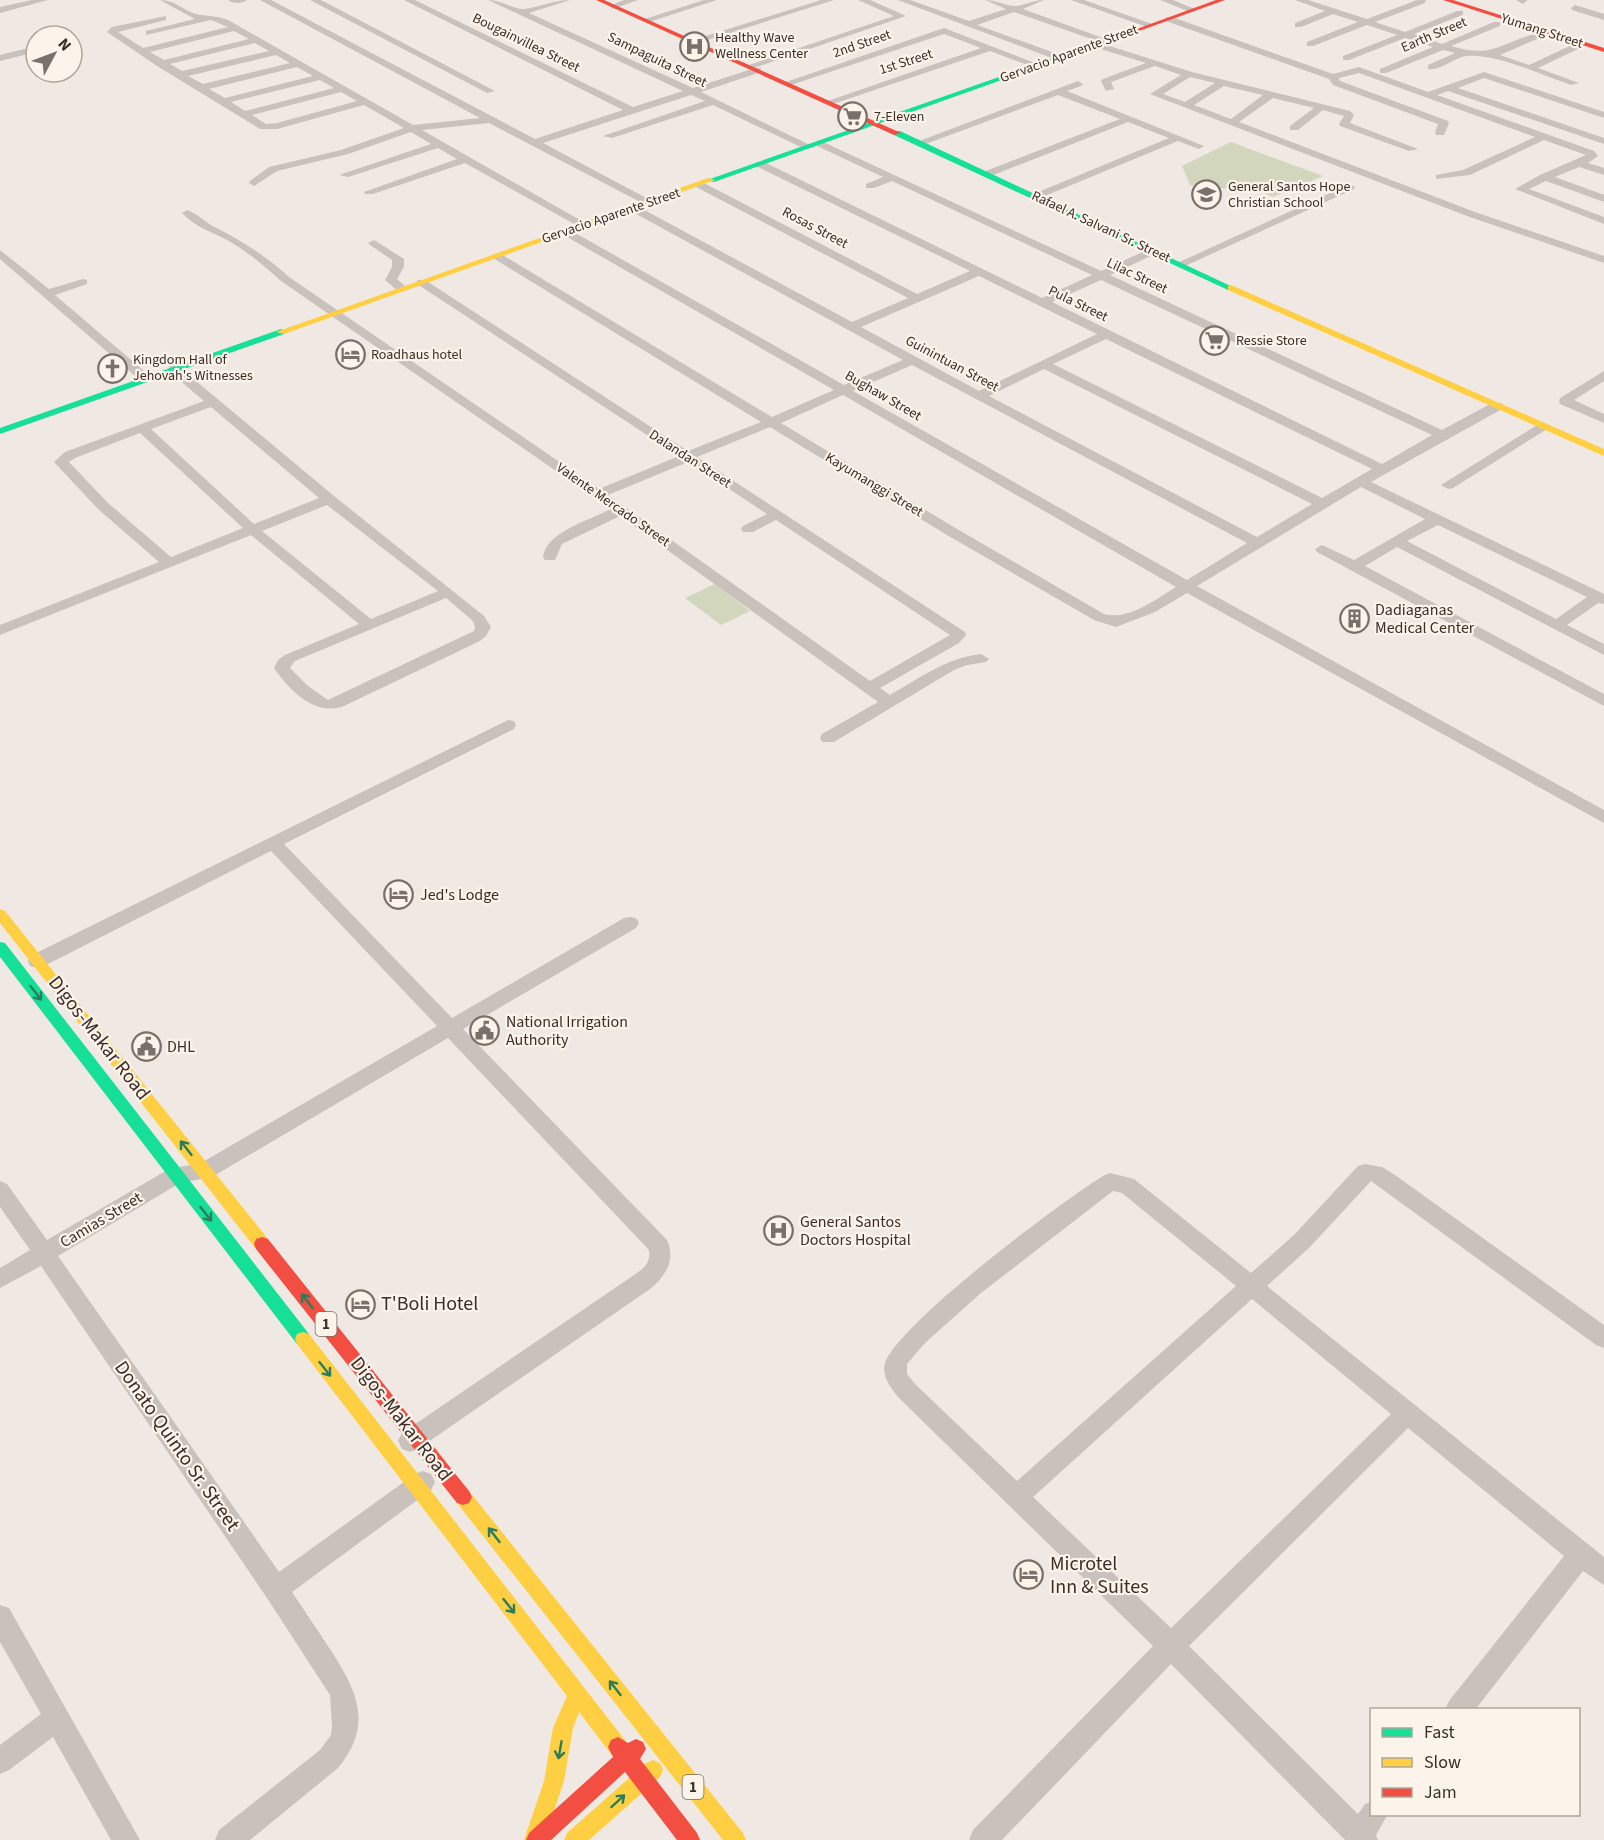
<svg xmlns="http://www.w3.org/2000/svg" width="1604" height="1840" font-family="'Source Sans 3',sans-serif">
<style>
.green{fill:#d2d6bc}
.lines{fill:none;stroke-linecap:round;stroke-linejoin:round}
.street{fill:#c9c1bc;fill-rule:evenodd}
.fast{fill:#16e098;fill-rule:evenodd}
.slow{fill:#ffcf43;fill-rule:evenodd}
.jam{fill:#f24e42;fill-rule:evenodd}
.oneway{stroke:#2a7e5b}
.labels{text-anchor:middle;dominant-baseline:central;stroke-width:4.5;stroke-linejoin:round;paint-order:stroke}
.far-street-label{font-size:14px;fill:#3b2e29;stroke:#fcf4eb}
.far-poi-label{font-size:14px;fill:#3b2e29;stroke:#fcf4eb;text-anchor:start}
.shield{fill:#fcf4eb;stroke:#756963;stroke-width:1.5}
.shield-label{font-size:15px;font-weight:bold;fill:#3b2e29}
.poi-label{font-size:16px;fill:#3b2e29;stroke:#fcf4eb;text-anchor:start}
.street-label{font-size:16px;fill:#3b2e29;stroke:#fcf4eb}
.near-street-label{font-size:20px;fill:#3b2e29;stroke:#fcf4eb}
.near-poi-label{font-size:20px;fill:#3b2e29;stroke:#fcf4eb;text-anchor:start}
</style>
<rect width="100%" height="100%" fill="#f0e9e3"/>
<path class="green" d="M1231,142l92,34 -50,21 -17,-8 -56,-1 -10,-3 -8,-19z
M715,584l35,27 -29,14 -36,-27z"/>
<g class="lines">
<path class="street" d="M32,0h16l-48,13v-6z
M160,0c16,0 25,12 40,15 10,1 18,1 28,5l185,105 67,-7 -220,-118h11l264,139 88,-29 -219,-110h11l218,107 50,-16 -195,-91c13,0 27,10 36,9 16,-2 30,-9 46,-9l-41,13 164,75 62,-20h6v4l-60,20 113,55 -9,2 -92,-44 -101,33 -9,-2 102,-35 -14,-6 -148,48 109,58v4l-4,1 -159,-83 -67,7 165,94 2,2 -6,3 -118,-66 -92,31h-8l-1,-2 93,-33 -19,-11 -90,29 -9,-2 92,-31 -20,-12 -63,22 -71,17 -23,15 -5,-3 1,-2 19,-14 72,-17 63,-22 -40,-23 -87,24h-17l-103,-63 -50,-34 5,-5 54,-11v4l-48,12 25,16 85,-21 -17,-7 -65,15v-4l49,-12zM234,31l15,8 -85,21 -14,-8zM255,43l14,8 -87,20 -12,-7zM276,55l14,8 -87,21 -15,-8zM297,67l16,9 -88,22 -16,-9zM320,80l14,8 -89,23 -14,-9zM341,92l16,9 -80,22 -11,1 -14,-9z
M228,0h19c-4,4 -15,4 -19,0z
M310,0h11l174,91 -8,2z
M624,0h14l-25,9 -4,-3z
M704,0h13l-68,22 -7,-2z
M821,0h13l-136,43 -8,-2z
M858,0h12l36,16 -152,52 -8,-2 148,-50z
M898,0h12l59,21 37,-12 -21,-9c11,0 22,6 29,6 9,0 19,-6 30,-6l-21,9 88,32 -8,2 -89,-31 -37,13 86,31 2,2 -5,3z
M1071,0h13l71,25 -8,2z
M1160,0h13l24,10 -7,2z
M1295,0h13l59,19 50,-19h9l-1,3 -50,19 30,10 52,-21h6v4l-49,19 28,10 52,-22h6v4l-49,20c42,12 46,-1 83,-12l3,1v4l-37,16 29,10 45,-21h6v4l-42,20 41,15 -8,2c-30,-10 -73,-31 -104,-29 -13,1 -25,15 -39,13v-4l27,-12 -12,-3 -57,23h-6v-4l53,-22 -28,-9 -56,22h-6v-4l54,-21 -30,-10 -54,21h-6v-4l51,-20 -25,-8 -32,13h-6v-4l30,-12z
M1516,0h11v1l-4,3z
M1575,5l29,9v6l-32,-10 -1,-2z
M1166,17h6l161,57 26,-7 69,25 56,-20 120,40v6l-120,-40 -26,10 146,50v6l-156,-53 -11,4 157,56 4,5 -10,7 16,5v7l-25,-8 -24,10 49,18v7l-58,-21 -17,8 75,28v7l-89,-35 25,-14 46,-20 -42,-15 -74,35 -34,4v-4l27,-5 72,-33 -176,-64 -20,5 1,3 108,40 1,2 -5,12h-8l-1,-2 3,-9 -105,-39 -4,-6 -163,-58z
M944,28l99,38 -8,2 -45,-17 -157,53 -8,-2 156,-54 -37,-14 -153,51 -8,-2z
M1094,43h6l92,29 158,39 4,4 -4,8 68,26 -9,2 -69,-25 -1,-2 5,-8 -21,-6 -25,20h-8v-4l24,-18 -41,-10 -34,24 236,90 129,44v7l-137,-47 -317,-122 31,-19 -26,-9 -44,16 3,7 -8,2 -5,-10 2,-2 43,-16 -52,-16zM1190,77l25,6 -30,19 -22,-8zM1224,86l39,9 -32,24 -37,-14z
M36,46v6l-36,9v-6z
M1078,81l5,3 -2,2 -14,5 137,55 -5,3 -21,-8 -143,59 -4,-1v-4l138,-57 -41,-16 -137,54h-8v-4l137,-53 -62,-24 -135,50 -9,-2z
M819,140l282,131 48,-22h8v4l-47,22 332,155 50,-27h10l1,3 -1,3 -131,73 233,112v10l-6,-1 -31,22 37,19v11l-207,-108 -32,19 239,128v12l-287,-154 -2,-3 7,-4 32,15 71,-41 -64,-32 -164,99 407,224v13l-417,-230 -32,19 -34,13 -5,2 -22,-7 -147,-85 -177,-108 -73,30 268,175 1,3 -7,8 -79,45 10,7c30,-17 56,-37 91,-41l8,5 -3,3 -19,3 -13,5 -120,72h-12l-2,-4 2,-4 56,-32 -258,-186 -58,28 -7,16h-10l-2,-3c3,-25 47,-37 68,-48l-330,-228c-17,-15 -34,-30 -54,-41 -16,-9 -33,-13 -45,-27l5,-3c9,3 16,10 24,15 29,15 54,30 78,52l310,212 80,-33 -262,-172v-4h8l263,171 73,-29 -268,-164v-4h8l271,163 62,-27 -272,-156v-4h8l274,155 59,-25 -274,-150v-4h8l215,116 56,-24 -212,-111v-4h8l213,111 53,-23 -214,-105v-4h8l278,136 50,-23 -200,-94 -18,7h-8v-4l17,-7 -68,-32 -1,-2zM979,276l118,58 -118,57 -118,-64zM1101,280l331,155 -50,29 -330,-162zM1106,339l266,130 -50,29 -269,-134zM912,365l335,178 -60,37 -334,-189zM1044,369l268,135 -55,33 -268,-141zM843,395l333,192c-20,12 -47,34 -72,27l-147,-85 -176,-106zM688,462l79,52 -24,12 -2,3 2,3h10l23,-12 174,115 -80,46 -262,-186zM1438,525l149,72 -31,22 -149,-78z
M1350,184l5,3 -1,2 -169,77h-8l-2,-2z
M374,240l30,19v8l-7,12 9,8v4h-8l-13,-11 7,-13v-7l-22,-15 -2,-2z
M0,250l49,39 34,-10 4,1v4l-32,11 95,81 2,3 -2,3h-8l-142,-123z
M174,365l4,1 156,130 150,120 7,11 -5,9 -6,5 -136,65c-29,11 -55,-16 -70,-38l4,-8 7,-5 74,-31 -108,-89 -251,100v-10l159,-63 -61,-53 -44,-47 11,-10 139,-51 -34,-29 -2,-3 2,-3zM211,407l108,91 -65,26 -103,-95zM140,433l103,95 -72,29 -63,-54 -39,-41 6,-4zM327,505l111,86 -67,28 -109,-88zM446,598l27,23 2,6 -1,4 -142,67 -4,2 -20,-14 -18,-18 5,-7z
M1604,371v10l-30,19 30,14v9l-44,-19 -1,-3 1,-3z
M1542,422l7,4 -2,3 -94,59 -5,1 -7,-4z
M508,720l6,1 2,4 -2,4 -230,115 168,174 172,-100 6,-1 6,1 3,5 -3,5 -173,101 204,211c9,20 -1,36 -17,49l-232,160 -8,3 -8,-3 -4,-8 4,-8 232,-158c10,-7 17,-12 15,-25l-201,-212 -236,139 -32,6 -122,73 221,316 136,-98 8,-3 8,3 4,8 -4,8 -139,102c12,18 24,36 36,54 28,43 47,77 10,122l-88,72h-35l4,-10 101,-80 11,-15 1,-9 -2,-31 -63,-97 -226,-332 -41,22v-20l30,-18 -30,-43v-26l7,3 40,56 122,-71 32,-6 236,-137 -166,-175 -227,115 -7,2 -7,-2 -2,-5 2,-5z
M1365,1164l17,3 13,8 209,150v23l-8,-3 -225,-164 -61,66 -43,39 337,271v28l-21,-14 -108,139h-30l4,-9 115,-145 -156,-128 -219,218 169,168 7,-10 7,-2v12h16l-12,21 2,5h-33l-174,-176 -169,176h-33l4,-10 180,-184 -253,-247c-8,-9 -19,-23 -15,-36 14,-40 176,-161 218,-187l7,-3 24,6 117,94 43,-38 64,-69zM1113,1191l9,2 114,93 -219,195 -101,-96 -9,-11v-10l18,-21 56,-50zM1252,1299l139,115 -220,214 -138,-131z
M0,1605l9,3 131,232h-29l-58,-103 -44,33 -9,4v-29l41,-31 -41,-72z"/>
<path class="fast" d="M1115,36l2,3 -403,143 -7,-2z
M894,131h6l335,157 -7,2 -334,-155z
M281,329l5,3 -2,2 -284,100v-6z
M0,942l5,1 304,391 2,5 -2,5 -6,2 -6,-2 -297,-387z"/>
<path class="slow" d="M708,178l7,2 -431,154 -8,-2z
M1231,285l373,164v7l-376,-166v-4z
M0,909l5,2 263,328 2,5 -2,5 -6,2 -6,-2 -256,-326z
M303,1332l6,2 316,406 3,7 -3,7 -7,3 -7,-3 -32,-42 -6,16 -9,53 -20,59h-20l20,-59 9,-53 14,-32 -270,-352 -2,-5 2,-5z
M463,1489l6,2 274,342 3,7h-23l-266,-337 -3,-6 3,-6z
M653,1760l7,3 3,7 -3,7 -71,63h-25l3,-7 79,-70z"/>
<path class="jam" d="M596,0h8l297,133 -7,2z
M1216,0h9l-108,39 -5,-1z
M1443,0h10l151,48v4z
M262,1237l6,2 201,252 3,6 -3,6 -6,2 -6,-2 -201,-254 -2,-5 2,-5z
M618,1737l10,6 8,-4 7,3 3,7 -6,10 57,74 3,7h-23l-52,-68 -74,68h-25l3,-7 84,-76 -5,-10 3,-7z"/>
</g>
<defs><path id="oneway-shaft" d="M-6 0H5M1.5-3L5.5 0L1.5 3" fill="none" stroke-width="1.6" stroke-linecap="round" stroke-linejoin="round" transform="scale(1.5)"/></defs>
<g class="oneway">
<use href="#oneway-shaft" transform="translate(36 993) rotate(52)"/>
<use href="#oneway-shaft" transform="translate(186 1148) rotate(-128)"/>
<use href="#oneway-shaft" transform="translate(206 1214) rotate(52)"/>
<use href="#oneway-shaft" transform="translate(307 1301) rotate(-128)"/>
<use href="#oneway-shaft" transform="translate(325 1369) rotate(52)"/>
<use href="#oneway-shaft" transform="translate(494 1535) rotate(-128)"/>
<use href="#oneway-shaft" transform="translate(509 1606) rotate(52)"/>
<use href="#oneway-shaft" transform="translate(615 1688) rotate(-128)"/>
<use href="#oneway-shaft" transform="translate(560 1750) rotate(100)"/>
<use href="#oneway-shaft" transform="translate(618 1801) rotate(-42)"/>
</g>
<defs>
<symbol id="hospital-ring" viewBox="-11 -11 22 22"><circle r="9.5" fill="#fcf4eb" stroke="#7a6f6a" stroke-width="1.5"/><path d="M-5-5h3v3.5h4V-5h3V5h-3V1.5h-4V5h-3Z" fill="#7a6f6a"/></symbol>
<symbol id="supermarket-ring" viewBox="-11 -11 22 22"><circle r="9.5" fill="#fcf4eb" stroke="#7a6f6a" stroke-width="1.5"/><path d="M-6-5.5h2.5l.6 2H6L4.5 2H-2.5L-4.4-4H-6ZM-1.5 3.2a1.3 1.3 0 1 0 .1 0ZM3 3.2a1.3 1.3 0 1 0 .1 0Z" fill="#7a6f6a"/></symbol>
<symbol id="school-ring" viewBox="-11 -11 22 22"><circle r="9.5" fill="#fcf4eb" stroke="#7a6f6a" stroke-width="1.5"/><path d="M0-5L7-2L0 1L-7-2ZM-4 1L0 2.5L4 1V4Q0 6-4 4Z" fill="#7a6f6a"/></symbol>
<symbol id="hotel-ring" viewBox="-11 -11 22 22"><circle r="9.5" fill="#fcf4eb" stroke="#7a6f6a" stroke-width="1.5"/><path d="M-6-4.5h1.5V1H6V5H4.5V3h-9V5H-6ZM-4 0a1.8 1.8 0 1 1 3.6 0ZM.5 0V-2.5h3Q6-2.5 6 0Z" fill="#7a6f6a"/></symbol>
<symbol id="church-ring" viewBox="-11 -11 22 22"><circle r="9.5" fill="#fcf4eb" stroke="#7a6f6a" stroke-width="1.5"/><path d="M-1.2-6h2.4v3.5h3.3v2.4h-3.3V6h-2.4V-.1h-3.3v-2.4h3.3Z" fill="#7a6f6a"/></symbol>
<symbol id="building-ring" viewBox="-11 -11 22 22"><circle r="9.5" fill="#fcf4eb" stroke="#7a6f6a" stroke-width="1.5"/><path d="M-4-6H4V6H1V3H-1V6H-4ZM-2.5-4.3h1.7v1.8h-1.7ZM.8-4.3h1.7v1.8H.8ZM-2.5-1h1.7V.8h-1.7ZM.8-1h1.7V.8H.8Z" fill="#7a6f6a"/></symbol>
<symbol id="civic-ring" viewBox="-11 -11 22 22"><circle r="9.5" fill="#fcf4eb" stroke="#7a6f6a" stroke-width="1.5"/><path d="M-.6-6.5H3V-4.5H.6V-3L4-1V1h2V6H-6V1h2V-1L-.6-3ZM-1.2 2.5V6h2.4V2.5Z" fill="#7a6f6a"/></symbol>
</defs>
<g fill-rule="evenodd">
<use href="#hospital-ring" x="678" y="30" width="33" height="33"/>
<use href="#supermarket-ring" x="836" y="100" width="33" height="33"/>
<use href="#school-ring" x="1190" y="178" width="33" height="33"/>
<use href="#supermarket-ring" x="1198" y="324" width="33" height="33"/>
<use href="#hotel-ring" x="334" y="338" width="33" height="33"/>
<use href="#church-ring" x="96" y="352" width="33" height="33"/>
<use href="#building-ring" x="1338" y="602" width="33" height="33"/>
<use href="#hotel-ring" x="382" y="878" width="33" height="33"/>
<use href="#civic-ring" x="468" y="1014" width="33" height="33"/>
<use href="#civic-ring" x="130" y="1030" width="33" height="33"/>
<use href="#hospital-ring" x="762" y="1214" width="33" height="33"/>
<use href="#hotel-ring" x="344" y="1288" width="33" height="33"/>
<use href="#hotel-ring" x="1012" y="1558" width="33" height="33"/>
</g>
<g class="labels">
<g class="far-street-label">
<text transform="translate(1542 31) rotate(18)">Yumang Street</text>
<text transform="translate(1434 35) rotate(-23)">Earth Street</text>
<text transform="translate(526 43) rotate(26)">Bougainvillea Street</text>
<text transform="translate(862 44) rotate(-19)">2nd Street</text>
<text transform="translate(1069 54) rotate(-20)">Gervacio Aparente Street</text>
<text transform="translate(657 60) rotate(26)">Sampaguita Street</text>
<text transform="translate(906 62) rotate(-18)">1st Street</text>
<text transform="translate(611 216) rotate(-19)">Gervacio Aparente Street</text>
<text transform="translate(1101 227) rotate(25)">Rafael A. Salvani Sr. Street</text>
<text transform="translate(815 228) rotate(28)">Rosas Street</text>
<text transform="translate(1137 276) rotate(25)">Lilac Street</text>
<text transform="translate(1078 304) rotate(26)">Pula Street</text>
<text transform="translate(952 364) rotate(28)">Guinintuan Street</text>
<text transform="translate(883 396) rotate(30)">Bughaw Street</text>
<text transform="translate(690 459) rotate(33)">Dalandan Street</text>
<text transform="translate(874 485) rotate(31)">Kayumanggi Street</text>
<text transform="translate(613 505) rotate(35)">Valente Mercado Street</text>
</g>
<g class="far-poi-label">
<text x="715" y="38">Healthy Wave<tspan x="715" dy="16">Wellness Center</tspan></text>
<text x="874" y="117">7-Eleven</text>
<text x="1228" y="187">General Santos Hope<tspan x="1228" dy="16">Christian School</tspan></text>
<text x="1236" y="341">Ressie Store</text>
<text x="371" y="355">Roadhaus hotel</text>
<text x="133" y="360">Kingdom Hall of<tspan x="133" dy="16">Jehovah's Witnesses</tspan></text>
</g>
<g class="shield">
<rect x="315.5" y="1312" width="21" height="24" rx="4.5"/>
<rect x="682.5" y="1775" width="21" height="24" rx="4.5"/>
</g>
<g class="shield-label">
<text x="326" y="1324">1</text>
<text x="693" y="1787">1</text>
</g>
<g class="poi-label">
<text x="1375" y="610">Dadiaganas<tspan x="1375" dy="18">Medical Center</tspan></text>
<text x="420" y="895">Jed's Lodge</text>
<text x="506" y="1022">National Irrigation<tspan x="506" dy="18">Authority</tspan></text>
<text x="167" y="1047">DHL</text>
<text x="800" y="1222">General Santos<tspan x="800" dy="18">Doctors Hospital</tspan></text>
</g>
<g class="street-label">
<text transform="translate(101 1220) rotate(-31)">Camias Street</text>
</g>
<g class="near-street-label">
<text transform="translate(99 1038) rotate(52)">Digos-Makar Road</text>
<text transform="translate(401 1419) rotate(52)">Digos-Makar Road</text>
<text transform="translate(177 1446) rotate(55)">Donato Quinto Sr. Street</text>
</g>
<g class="near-poi-label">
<text x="381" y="1304">T'Boli Hotel</text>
<text x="1050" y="1564">Microtel<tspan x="1050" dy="23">Inn &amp; Suites</tspan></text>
</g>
</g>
<rect x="1370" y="1708" width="210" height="108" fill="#fcf4eb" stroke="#afa59d" stroke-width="1.5"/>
<rect x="1382" y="1728" width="30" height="9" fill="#16e098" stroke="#afa59d" stroke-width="1.5"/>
<text x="1424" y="1738" font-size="18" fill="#3b2e29">Fast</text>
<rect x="1382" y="1758" width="30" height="9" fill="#ffcf43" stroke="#afa59d" stroke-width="1.5"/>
<text x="1424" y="1768" font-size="18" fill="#3b2e29">Slow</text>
<rect x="1382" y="1788" width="30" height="9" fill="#f24e42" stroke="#afa59d" stroke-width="1.5"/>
<text x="1424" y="1798" font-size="18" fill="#3b2e29">Jam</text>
<g transform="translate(54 54) rotate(49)"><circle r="28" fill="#fcf4eb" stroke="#afa59d" stroke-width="1.5"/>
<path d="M0-4.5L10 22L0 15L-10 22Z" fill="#7a6f6a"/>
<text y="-9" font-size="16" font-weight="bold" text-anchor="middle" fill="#3b2e29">N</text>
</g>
</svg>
